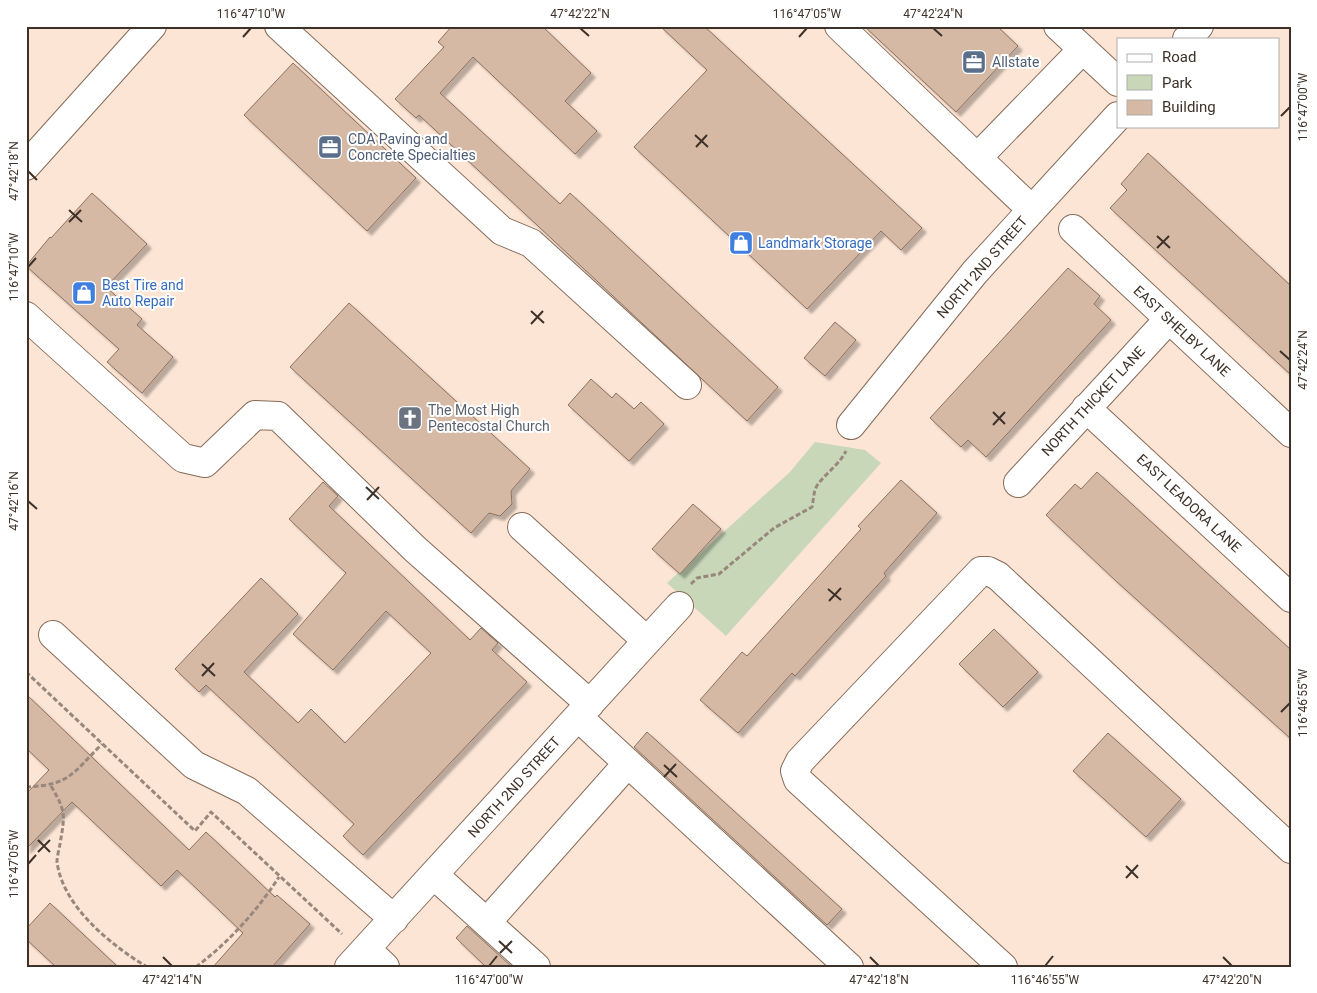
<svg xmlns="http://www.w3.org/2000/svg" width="1317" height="993" font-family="Roboto,sans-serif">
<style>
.green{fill:#c7d7b8}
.building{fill:#d5b9a5;stroke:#8b715f;filter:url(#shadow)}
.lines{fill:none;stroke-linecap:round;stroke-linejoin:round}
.minor-casing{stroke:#856b59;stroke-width:30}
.major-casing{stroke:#856b59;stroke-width:30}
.path{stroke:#99877c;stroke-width:3;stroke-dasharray:5 2.5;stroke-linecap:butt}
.minor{stroke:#fff;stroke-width:28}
.major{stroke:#fff;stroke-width:28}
.ticks{fill:none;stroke:#3d3129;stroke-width:2}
.labels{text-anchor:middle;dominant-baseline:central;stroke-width:4;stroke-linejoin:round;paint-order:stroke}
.service-label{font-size:14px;fill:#4e5e75;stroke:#fff;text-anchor:start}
.shop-label{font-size:14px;fill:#366cbe;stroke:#fff;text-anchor:start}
.street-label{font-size:14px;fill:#3d3129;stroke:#fff}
.worship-label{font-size:14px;fill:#5b616d;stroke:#fff;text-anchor:start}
.neatline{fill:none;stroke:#3d3129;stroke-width:2}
.ticks-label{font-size:12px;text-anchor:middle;fill:#3d3129}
</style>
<defs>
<filter id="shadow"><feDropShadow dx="4.5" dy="4.5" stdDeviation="1" flood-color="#0004"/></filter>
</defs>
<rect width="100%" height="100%" fill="#fde5d5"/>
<path class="green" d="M815,442l50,8 16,13 -155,173 -59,-53 122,-110z"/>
<path class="building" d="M452,26h90l49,47 -26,28 32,30 -22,23 -102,-97 -33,36 120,111 10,-11 208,194 -31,34 -328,-306 -3,3 -21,-19 49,-52 -6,-5z
M660,26h44l218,202 -21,22 -20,-19 -74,78 -173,-162 73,-77z
M864,26h133l21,20 -62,66z
M293,63l123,115 -49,53 -123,-116z
M1148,153l143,133v89l-181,-167 17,-18 -6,-6z
M92,193l55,51 -41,43 36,32 -5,6 36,32 -31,36 -35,-31 12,-13 -93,-83 24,-29 1,1z
M1068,268l32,28 -6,8 17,16 -125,137 -18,-17 -7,7 -31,-29z
M349,303l181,166 -19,22 1,13 -12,12 -11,-3 -18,20 -181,-166z
M835,322l21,18 -31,36 -21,-18z
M591,379l21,19 4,-5 18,16 7,-7 23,22 -35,37 -61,-56z
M1097,472l194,178v89l-175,-158 -70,-66 29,-31 6,5z
M901,480l36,33 -53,60 2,3 -91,100 -3,-3 -54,60 -38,-33 42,-48 5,4 114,-127 -3,-3z
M323,482l15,14 -9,10 141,134 11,-12 17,15 -6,7 35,32 -164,173 -20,-19 11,-12 -148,-139 -7,7 -24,-23 86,-91 37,36 -54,58 54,51 13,-14 34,34 86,-90 -45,-42 -53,59 -40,-36 53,-61 -57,-54z
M693,504l28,25 -41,45 -28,-25z
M994,629l44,43 -35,35 -44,-43z
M26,694l163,156 17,-18 69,65 2,-2 33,29 -38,43h-59l30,-34 -66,-63 -16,16 -89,-84 -46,47v-55l23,-24 -23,-22z
M647,732l195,177 -15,16 -193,-178z
M1108,733l73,66 -35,38 -73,-66z
M50,903l68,64h-62l-30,-28v-10z
M467,926l45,41h-26l-30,-29z"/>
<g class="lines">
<defs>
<path id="minor" d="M279,26l223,205 29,12 156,142
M839,26l193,184
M1058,26l60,56
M1187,39l12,-13
M977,158l106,-109
M1073,229l218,204
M26,316l157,142 22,5 50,-48 23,1 137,133 175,155
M1086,408l205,190
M851,425l124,-153 143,-156
M1018,483l151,-164
M522,527l125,114
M53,635l141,130 53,26 147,128
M578,717l271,250
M434,875l102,92
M487,922l141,-159
M366,949l19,18
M349,967l330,-361
M1003,967l-205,-187 -3,-9 5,-10 181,-190h7l10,5 293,273"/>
<path id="major" d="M26,166l126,-140"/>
</defs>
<use href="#minor" class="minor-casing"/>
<use href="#major" class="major-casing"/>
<path class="path" d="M691,584l6,-6 22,-4 55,-46 38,-21c2,-8 1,-16 6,-23 9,-12 21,-19 28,-33
M26,672l169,159 16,-19 131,122
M51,786c15,25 14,29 9,58 -1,5 -3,13 -3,18 6,45 54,83 90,105
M26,787c44,-2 46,-13 76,-43
M196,967c33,-25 61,-56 83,-90"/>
<use href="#minor" class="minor"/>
<use href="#major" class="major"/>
</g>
<path class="ticks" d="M580,28l9,8M933,28l9,8M243,37l8,-9M799,37l8,-9M1281,116l9,-9M695,135l13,12M696,147l11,-12M28,171l9,9M69,210l13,12M69,222l12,-12M1157,236l13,12M1157,248l12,-12M28,267l8,-9M531,311l13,12M531,324l12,-13M1280,351l10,9M993,412l12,12M993,425l12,-13M366,487l13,12M367,500l12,-13M28,501l9,8M828,589l13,11M829,601l12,-13M202,664l13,12M202,676l12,-13M1281,712l9,-9M664,765l13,12M664,777l12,-13M38,840l12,12M38,852l12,-12M28,864l8,-9M1126,866l12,12M1126,878l12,-13M499,941l13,12M500,953l12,-12M163,957l9,9M870,957l9,9M1223,957l9,9M489,966l8,-10M1045,966l8,-10"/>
<defs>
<symbol id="office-square" viewBox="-11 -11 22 22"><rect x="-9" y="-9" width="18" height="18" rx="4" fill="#5c6f8a" stroke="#fff"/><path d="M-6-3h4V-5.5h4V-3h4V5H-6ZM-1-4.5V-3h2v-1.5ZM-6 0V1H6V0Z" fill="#fff"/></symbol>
<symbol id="shop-square" viewBox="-11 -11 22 22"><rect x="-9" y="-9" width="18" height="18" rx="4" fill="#3f7fe0" stroke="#fff"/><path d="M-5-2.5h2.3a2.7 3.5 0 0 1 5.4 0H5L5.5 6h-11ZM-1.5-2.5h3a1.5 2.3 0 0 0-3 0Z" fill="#fff"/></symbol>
<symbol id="church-square" viewBox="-11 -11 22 22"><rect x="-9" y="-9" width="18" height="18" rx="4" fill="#6b7280" stroke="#fff"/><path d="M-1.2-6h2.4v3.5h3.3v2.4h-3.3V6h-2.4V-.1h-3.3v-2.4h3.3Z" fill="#fff"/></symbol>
</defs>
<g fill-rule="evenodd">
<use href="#office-square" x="960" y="48" width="28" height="28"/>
<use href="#office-square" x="316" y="133" width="28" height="28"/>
<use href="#shop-square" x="727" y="229" width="28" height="28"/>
<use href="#shop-square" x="70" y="279" width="28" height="28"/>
<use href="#church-square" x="396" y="404" width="28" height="28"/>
</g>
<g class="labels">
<g class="service-label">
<text x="992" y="62">Allstate</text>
<text x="348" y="139">CDA Paving and<tspan x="348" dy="16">Concrete Specialties</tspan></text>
</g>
<g class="shop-label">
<text x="758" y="243">Landmark Storage</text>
<text x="102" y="285">Best Tire and<tspan x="102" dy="16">Auto Repair</tspan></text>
</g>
<g class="street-label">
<text transform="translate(982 267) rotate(-49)">NORTH 2ND STREET</text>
<text transform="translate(1182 331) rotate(43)">EAST SHELBY LANE</text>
<text transform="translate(1093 401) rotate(-47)">NORTH THICKET LANE</text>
<text transform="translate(1189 503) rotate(43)">EAST LEADORA LANE</text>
<text transform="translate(514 787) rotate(-48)">NORTH 2ND STREET</text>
</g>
<g class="worship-label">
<text x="428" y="410">The Most High<tspan x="428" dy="16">Pentecostal Church</tspan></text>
</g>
</g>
<rect width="1317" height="993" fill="none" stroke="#ffffff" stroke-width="55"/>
<rect x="1117" y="38" width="162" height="90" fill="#ffffff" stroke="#b1ada9"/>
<rect x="1127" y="54" width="25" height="8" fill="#ffffff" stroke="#b1ada9"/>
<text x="1162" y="62" font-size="15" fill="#3d3129">Road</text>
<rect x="1127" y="75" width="25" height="15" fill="#c7d7b8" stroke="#b1ada9"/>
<text x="1162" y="88" font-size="15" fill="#3d3129">Park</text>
<rect x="1127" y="100" width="25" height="15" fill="#d5b9a5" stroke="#b1ada9"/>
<text x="1162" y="112" font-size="15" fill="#3d3129">Building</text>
<rect x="28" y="28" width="1262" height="938" class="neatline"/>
<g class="ticks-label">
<text x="251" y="18">116°47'10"W</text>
<text x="580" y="18">47°42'22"N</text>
<text x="807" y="18">116°47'05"W</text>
<text x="933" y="18">47°42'24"N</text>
<text transform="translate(1303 107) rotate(-90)" y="4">116°47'00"W</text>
<text transform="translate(14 171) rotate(-90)" y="4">47°42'18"N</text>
<text transform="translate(14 267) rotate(-90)" y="4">116°47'10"W</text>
<text transform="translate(1303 360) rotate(-90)" y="4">47°42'24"N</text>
<text transform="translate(14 501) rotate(-90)" y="4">47°42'16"N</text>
<text transform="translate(1303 703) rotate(-90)" y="4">116°46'55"W</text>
<text transform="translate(14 864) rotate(-90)" y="4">116°47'05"W</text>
<text x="172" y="984">47°42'14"N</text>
<text x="489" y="984">116°47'00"W</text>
<text x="879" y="984">47°42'18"N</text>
<text x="1045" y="984">116°46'55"W</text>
<text x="1232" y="984">47°42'20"N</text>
</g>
</svg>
